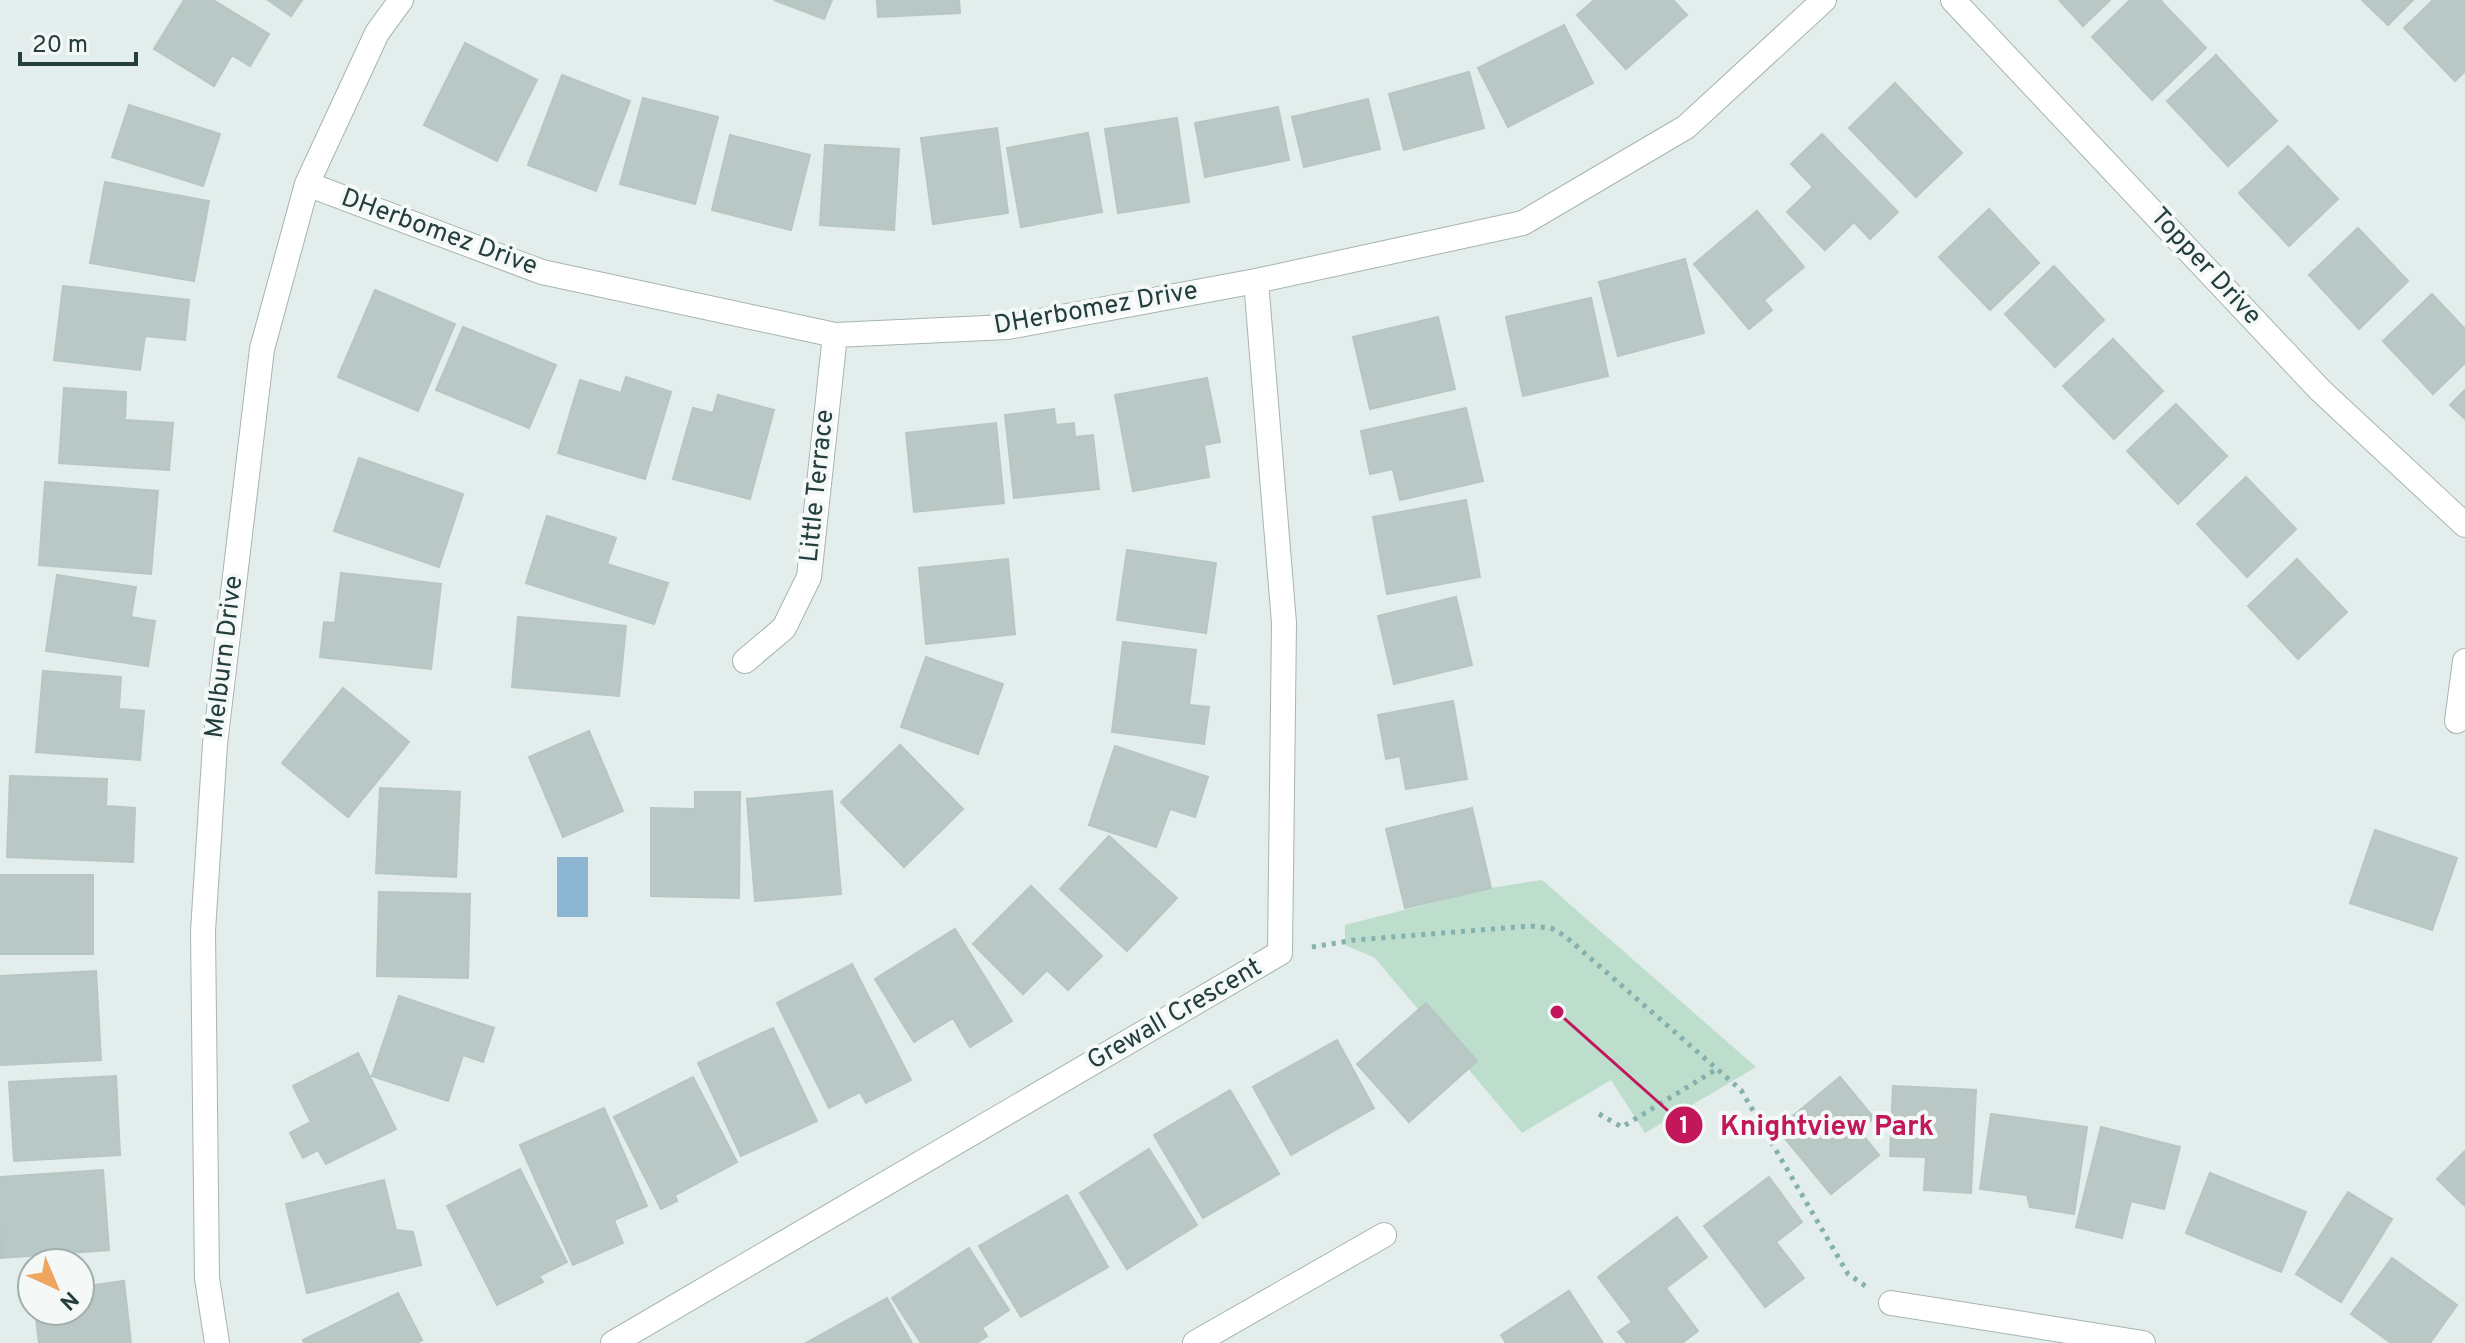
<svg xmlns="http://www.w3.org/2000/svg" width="2465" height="1343" font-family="Overpass,sans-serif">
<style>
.green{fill:#bddecd}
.water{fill:#8cb6d1}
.building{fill:#b9c8c5;stroke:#b6c6c3;stroke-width:2}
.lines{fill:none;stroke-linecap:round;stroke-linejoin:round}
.minor-casing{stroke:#a6b5b3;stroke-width:26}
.path{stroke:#84b0ad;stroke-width:5;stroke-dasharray:4 6;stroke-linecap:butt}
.minor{stroke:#fff;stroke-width:24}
.labels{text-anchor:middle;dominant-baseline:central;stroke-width:8;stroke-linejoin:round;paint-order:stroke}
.street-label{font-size:26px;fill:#233e3d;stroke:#f4f9f8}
.leader{fill:none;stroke:#c2185b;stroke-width:3}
.callout-dot{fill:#c2185b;stroke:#f4f9f8;stroke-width:3}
.mark-label{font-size:24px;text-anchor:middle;font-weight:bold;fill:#fff}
.callout-label{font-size:28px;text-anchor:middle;font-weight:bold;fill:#c2185b;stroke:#f4f9f8;stroke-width:8;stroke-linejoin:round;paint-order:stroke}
</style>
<rect width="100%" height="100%" fill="#e3edeb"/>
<path class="green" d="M1542,880l214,187 -111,66 -34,-53 -89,53 -147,-175 -30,-13v-20l146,-37z"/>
<path class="water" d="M557,857h31v60h-31z"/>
<path class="building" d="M184,0h29l56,34 -19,32 -18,-11 -18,31 -60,-37z
M268,0h34l-11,16z
M774,0h58l-8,19z
M877,0h82l1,13 -82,4z
M1594,0h79l14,15 -61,54 -49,-54z
M2059,0h51l-27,26z
M2130,0h30l46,48 -54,52 -60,-63z
M2362,0h51l-25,25z
M2433,0h32v71l-10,10 -51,-53z
M1564,25l29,58 -85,44 -30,-59z
M465,43l72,37 -40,81 -73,-36z
M2216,55l61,66 -49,45 -61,-65z
M1469,72l15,56 -80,22 -15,-56z
M562,75l68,26 -34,90 -68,-26z
M1895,83l67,70 -46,44 -67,-69z
M643,98l75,19 -23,87 -75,-20z
M1368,99l12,50 -76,18 -12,-50z
M129,105l91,29 -17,52 -91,-29z
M1278,107l11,53 -84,17 -10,-54z
M1177,118l12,84 -71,11 -13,-84z
M997,128l11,85 -75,11 -12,-86z
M1088,133l14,79 -81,15 -14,-79z
M1822,134l76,78 -28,27 -16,-17 -29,28 -38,-38 26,-25 -22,-23z
M730,135l80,20 -19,75 -79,-20z
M825,145l74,4 -5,81 -74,-5z
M2288,146l50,53 -49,47 -50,-53z
M105,182l104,19 -15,80 -104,-18z
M1989,209l50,54 -49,47 -51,-53z
M1757,211l47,56 -40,33 8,10 -23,19 -55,-65z
M2358,228l50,53 -49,48 -50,-54z
M1685,259l19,74 -86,23 -19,-74z
M2054,266l50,54 -49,47 -50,-53z
M63,286l126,14 -4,40 -40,-4 -5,34 -86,-10z
M375,290l80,34 -37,87 -80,-34z
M2432,294l33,35v34l-32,31 -50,-53z
M1591,298l17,78 -85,20 -17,-79z
M1438,317l17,72 -85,20 -17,-72z
M463,327l93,38 -27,63 -93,-38z
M2113,339l50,52 -49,48 -51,-53z
M626,377l45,15 -26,87 -87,-26 22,-73 41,13z
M1207,378l13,64 -16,3 5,32 -76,14 -18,-96z
M64,388l62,4 -1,28 48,3 -4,47 -110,-7z
M2465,390v29l-15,-14z
M718,395l56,15 -24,89 -77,-20 20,-71 20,5z
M2176,404l51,52 -49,48 -51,-53z
M1466,408l17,73 -83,19 -7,-31 -23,5 -9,-43z
M1054,409l2,16 18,-2 1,14 18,-2 6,54 -85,9 -9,-83z
M996,423l8,80 -90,9 -8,-79z
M359,458l104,36 -24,73 -105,-36z
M2246,477l50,52 -49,48 -50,-53z
M45,482l113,9 -7,83 -112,-9z
M1466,500l14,77 -93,17 -14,-77z
M547,516l69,22 -9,26 61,19 -14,41 -128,-41z
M1127,550l89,13 -10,70 -89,-13z
M1008,559l7,75 -89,10 -7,-76z
M2297,559l50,53 -49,47 -50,-53z
M341,573l100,11 -10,85 -111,-12 4,-35 11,1z
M57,575l79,12 -5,30 24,4 -7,45 -102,-15z
M1456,597l16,68 -78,19 -16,-68z
M518,617l108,9 -7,70 -107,-9z
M1123,642l73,8 -7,55 20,2 -5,37 -92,-12z
M926,657l77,27 -25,70 -77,-27z
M43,671l78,6 -2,32 25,2 -4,49 -104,-8z
M343,688l66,54 -61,75 -66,-54z
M1453,701l14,78 -61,10 -6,-33 -14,3 -8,-44z
M589,731l34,80 -60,26 -34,-80z
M900,745l63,64 -59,58 -63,-65z
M1115,746l93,31 -13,40 -25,-8 -14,38 -67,-22z
M10,776l97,3 -1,27 29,2 -2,54 -126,-5z
M380,788l80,4 -4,85 -80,-4z
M832,791l9,103 -86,7 -8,-102z
M695,792h45l-1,106 -88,-2v-88l44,1z
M1472,808l19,80 -86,20 -19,-79z
M2375,830l82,28 -25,72 -82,-27z
M1109,836l68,62 -50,53 -67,-62z
M0,875h93v79h-93z
M1031,886l71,70 -34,34 -21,-20 -24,24 -50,-50z
M379,892l91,2 -2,84 -91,-2z
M955,929l57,92 -42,26 -17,-29 -39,24 -39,-63z
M852,964l59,116 -45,23 -6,-11 -31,16 -52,-105z
M96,971l5,89 -101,5v-89z
M399,996l95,32 -11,34 -20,-7 -15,46 -76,-25z
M1426,1003l51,58 -68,61 -52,-58z
M773,1028l44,93 -76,35 -43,-93z
M1337,1040l37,68 -83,47 -38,-68z
M358,1053l38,76 -70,35 -8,-14 -15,8 -13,-25 21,-11 -18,-36z
M116,1076l4,79 -106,6 -5,-79z
M693,1077l44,85 -62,33 2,6 -16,8 -47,-92z
M1840,1077l34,41 -15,12 20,25 -48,39 -54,-65z
M1893,1086l83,4 -5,103 -47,-3 2,-33 -36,-1z
M1230,1090l49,84 -76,44 -49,-83z
M604,1108l43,98 -33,14 9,23 -50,22 -53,-120z
M1991,1114l96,13 -13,87 -44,-7 -3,-12 -47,-6z
M2101,1127l79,20 -16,62 -33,-8 -9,37 -46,-11z
M1149,1149l48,76 -70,44 -47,-76z
M2465,1151v55l-28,-27z
M520,1169l47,93 -28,14 4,6 -46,23 -50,-99z
M103,1170l6,80 -108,8 -1,-81z
M2210,1173l96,39 -25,60 -95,-39z
M1769,1177l33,45 -26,20 28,36 -39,29 -61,-81z
M384,1180l12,50 17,2 8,33 -114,28 -21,-89z
M2348,1192l44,27 -51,83 -45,-28z
M1067,1195l41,72 -87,50 -42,-71z
M1677,1217l30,40 -41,31 32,43 -16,12h-55l-9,-11 14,-10 -34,-45z
M969,1248l40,62 -27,18 5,8 -10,7h-56l-29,-45z
M2392,1258l65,47 -27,38h-39l-40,-29z
M124,1281l7,62h-92l-4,-32h45v-24z
M1569,1291l34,52h-97l-5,-8z
M398,1293l24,47 -5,3h-113l-1,-3z
M887,1298l25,45h-106z"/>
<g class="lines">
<defs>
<path id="minor" d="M1953,0l367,390 145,135
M307,184l235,88 293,63 173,-8 248,-46 267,-58 163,-96 138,-127
M745,661l39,-33 25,-51 26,-242
M2457,721l8,-60
M1891,1303l252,40
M217,1343l-10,-65 -4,-347 12,-187 47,-395 45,-165 70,-151 24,-33
M613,1343l667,-390 4,-330 -28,-342
M1195,1343l189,-108"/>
</defs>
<use href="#minor" class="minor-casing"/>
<path class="path" d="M1312,947l43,-7 175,-14 21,2 14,8 176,154 107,184 19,13
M1599,1114l23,13 95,-58"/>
<use href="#minor" class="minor"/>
</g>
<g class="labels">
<g class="street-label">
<text transform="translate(439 233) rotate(20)">DHerbomez Drive</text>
<text transform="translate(2205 267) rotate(47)">Topper Drive</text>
<text transform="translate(1096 309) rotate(-10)">DHerbomez Drive</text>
<text transform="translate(818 486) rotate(-84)">Little Terrace</text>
<text transform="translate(225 657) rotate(-83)">Melburn Drive</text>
<text transform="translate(1175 1015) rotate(-30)">Grewall Crescent</text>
</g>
</g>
<path class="leader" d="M1557 1012L1684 1125"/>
<g class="callout-dot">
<circle cx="1557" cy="1012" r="8"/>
<circle cx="1684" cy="1125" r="20"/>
</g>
<g class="mark-label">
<text x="1684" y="1133">1</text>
</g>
<g class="callout-label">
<text x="1827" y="1135">Knightview Park</text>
</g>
<g transform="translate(56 1287) rotate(136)"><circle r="38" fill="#f4f9f8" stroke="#a0aead" stroke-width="2"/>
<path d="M0-6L14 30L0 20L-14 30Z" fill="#f0a55e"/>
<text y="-12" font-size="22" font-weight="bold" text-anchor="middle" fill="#233e3d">N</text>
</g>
<path d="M20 52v12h116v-12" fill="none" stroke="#233e3d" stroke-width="4"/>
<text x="32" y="52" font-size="24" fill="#233e3d" stroke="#f4f9f8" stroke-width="6" paint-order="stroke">20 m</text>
</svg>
